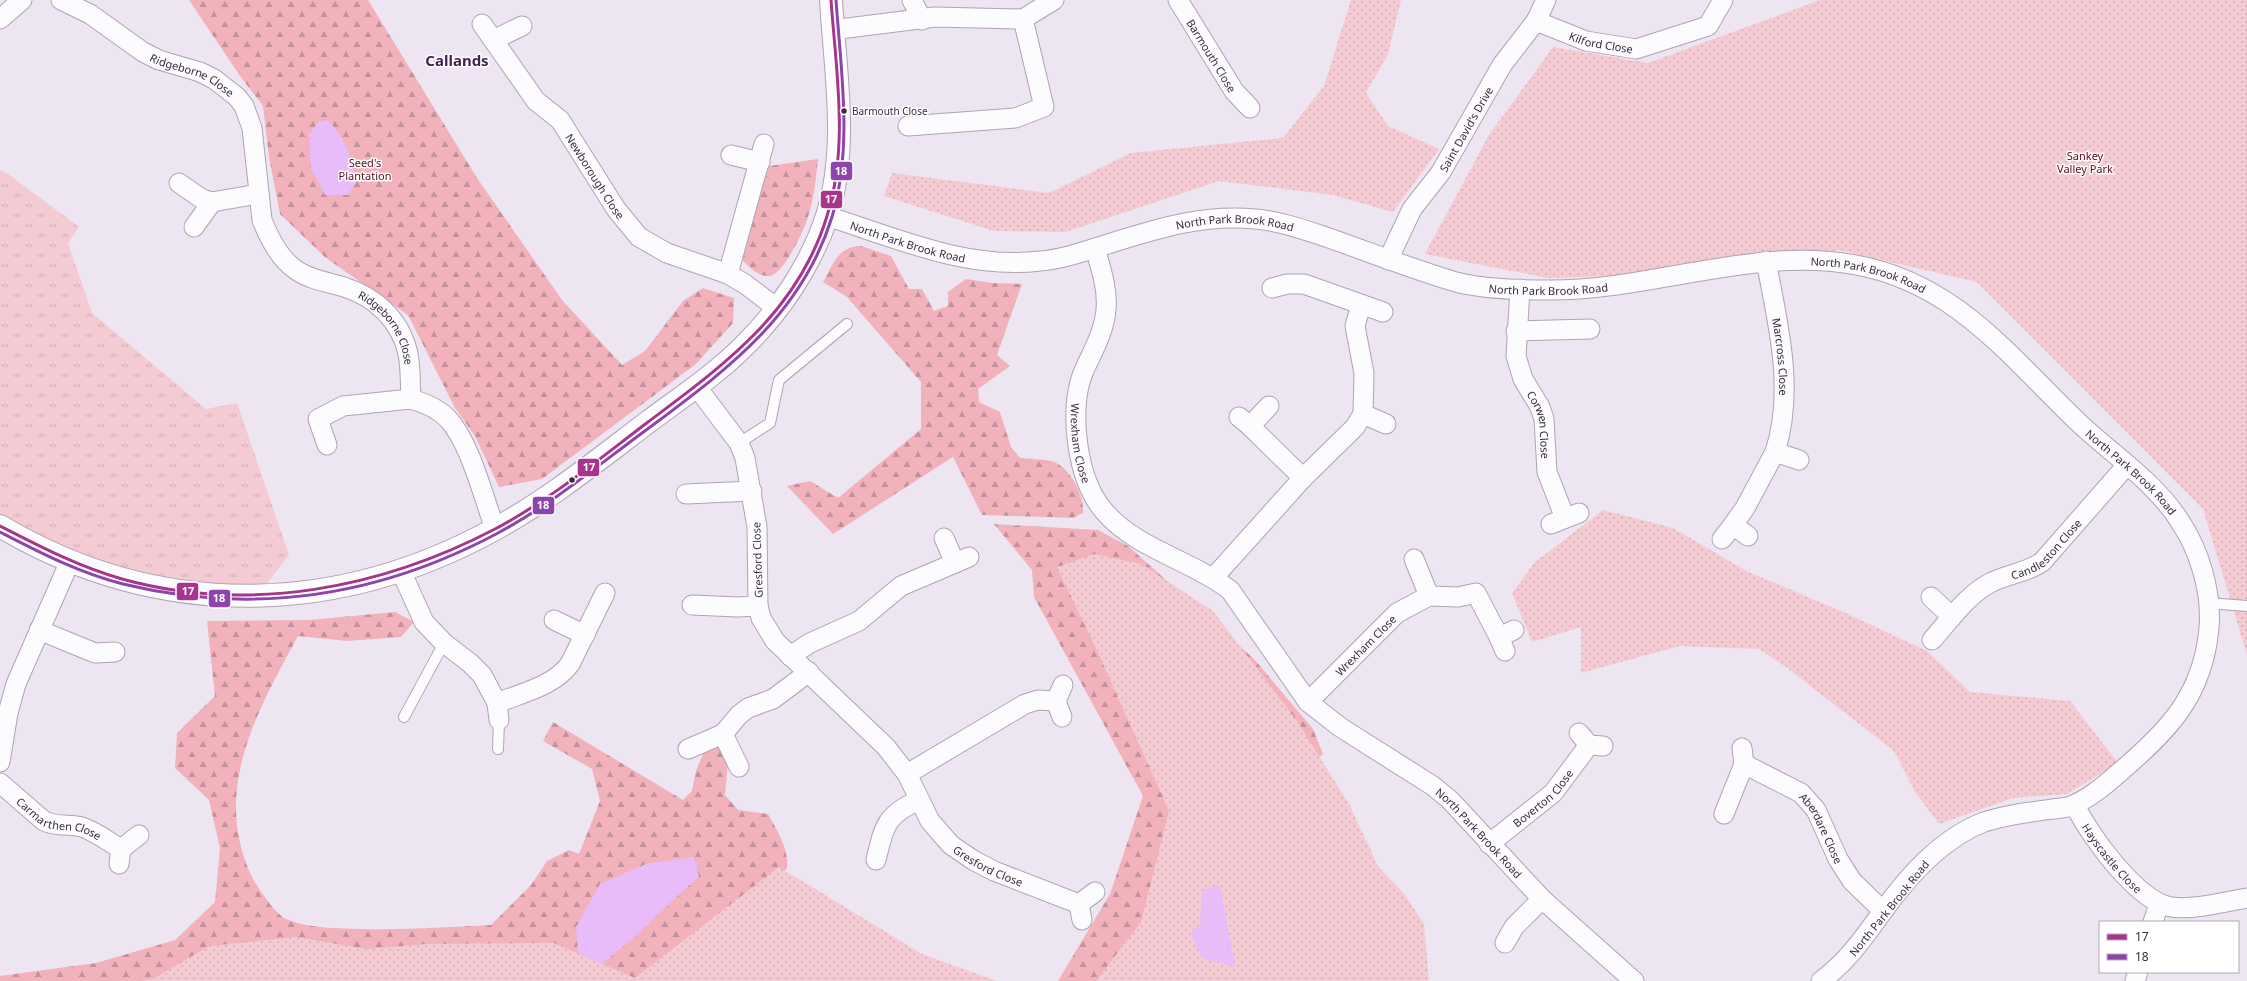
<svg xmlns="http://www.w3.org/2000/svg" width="2247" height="981" font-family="'Noto Sans',sans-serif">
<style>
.grass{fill:url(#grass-tufts)}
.forest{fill:url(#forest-firs)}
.park{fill:url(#park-dots)}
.water{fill:#e8bcf9}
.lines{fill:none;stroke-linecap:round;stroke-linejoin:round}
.lane-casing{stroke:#afa3b4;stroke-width:12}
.street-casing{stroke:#afa3b4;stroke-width:21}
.secondary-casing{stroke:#afa3b4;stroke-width:24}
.lane{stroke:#fcfbfd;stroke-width:10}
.street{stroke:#fcfbfd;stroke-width:19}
.secondary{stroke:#fcfbfd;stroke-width:22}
.bus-1-casing{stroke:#fff;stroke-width:6}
.bus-2-casing{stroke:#fff;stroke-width:6}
.bus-1{stroke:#a7358b;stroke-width:3}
.bus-2{stroke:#8e44ad;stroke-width:3}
.bus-dot{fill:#3b2941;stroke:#fff;stroke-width:1.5}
.labels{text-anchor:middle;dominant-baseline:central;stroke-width:3;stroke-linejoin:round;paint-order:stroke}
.bus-label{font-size:10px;fill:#3b2941;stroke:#fff;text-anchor:start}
.street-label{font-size:11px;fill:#3b2941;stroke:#fff}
.park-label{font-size:11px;fill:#5d091b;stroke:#fff}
.district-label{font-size:15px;font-weight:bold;fill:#451e52;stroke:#fff}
.line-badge{stroke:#fff;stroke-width:1.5}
.badge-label{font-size:11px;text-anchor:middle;font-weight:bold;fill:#fff}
</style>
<defs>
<pattern id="grass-tufts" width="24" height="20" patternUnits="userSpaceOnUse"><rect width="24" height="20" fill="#f4cbd2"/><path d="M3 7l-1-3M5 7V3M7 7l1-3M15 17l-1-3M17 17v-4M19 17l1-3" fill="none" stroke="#d2aeb6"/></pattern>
<pattern id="forest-firs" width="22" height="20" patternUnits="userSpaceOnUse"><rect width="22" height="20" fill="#f1b2bc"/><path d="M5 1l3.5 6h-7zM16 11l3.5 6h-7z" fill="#c4919a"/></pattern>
<pattern id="park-dots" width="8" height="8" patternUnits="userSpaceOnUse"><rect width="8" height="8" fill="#f4cbd2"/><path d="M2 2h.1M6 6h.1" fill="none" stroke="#d2aeb6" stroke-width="1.8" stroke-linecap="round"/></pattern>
</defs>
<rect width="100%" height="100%" fill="#eee5f2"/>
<path class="grass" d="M0,170l8,4 71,53 -11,16 24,70 114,96 31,-6 52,152 -32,41 -86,-6 -171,-65z"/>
<path class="forest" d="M189,0h179l109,178 85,122 60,65 23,-14 38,-50 20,-13 31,10 -1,25 -37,41 -154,115 -43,8 -24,-51 -20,-28 -47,-93 -82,-57 -46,-44 -11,-57 -6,-51 -23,-30z
M818,159c-2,20 -4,39 -10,58 -4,13 -25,60 -40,59 -12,0 -20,-11 -28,-18l29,-92z
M861,246l30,10 18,33h13l12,22 14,-5v-14l18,-13 26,4 30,1 -25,71 13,11 -32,23 1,13 21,10 11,35 9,11c10,1 22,1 31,3 18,4 34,35 32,52l-10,5 -91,-3 -29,-58 -120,77 -46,-48 23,-5 28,17 83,-69v-47l-74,-85 -24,-15c11,-19 14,-35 38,-36z
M994,524l104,6 30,16 126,113 59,70 10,25 -17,14 96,213h-344l52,-87 33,-98 -109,-199 -2,-27z
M395,612l19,10 -13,15 -54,4 -49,-5c-41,76 -87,154 -46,241 6,11 23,37 34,42 24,10 52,9 78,10 42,1 84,-2 127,-4l40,-40 16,-24 22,-11 10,4 21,-53 -8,-32 -49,-28 10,-19 130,78 9,-9 4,-20 9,-22 13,-2 10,14 -3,34 13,15 30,4c9,16 21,35 19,54l-105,113h-682v-5l96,-13 79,-23 40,-38 5,-54 -11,-48 -34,-32 2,-35 38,-37 -8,-75 103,-1z"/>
<path class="park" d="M1351,0h50l-13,54 -22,39 22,33 51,23 -46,63 -60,-17 -114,-14 -154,51 -71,-1 -110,-35 8,-23 157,20 82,-40 152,-15 41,-52z
M1820,0h427v655l-44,-146 -226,-227 -138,-32 -150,24 -141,4 -123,-24 64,-119 64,-88 95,16z
M1603,510l70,18 75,44 91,38 88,41 43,41 100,9 48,62 -51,31 -54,4 -74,26 -24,-32 -21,-41 -108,-84 -27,-18 -79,-3 -99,27v-46l-49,15 -20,-49 22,-30z
M1094,554l47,10 72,47 84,110 52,83 29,62 27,29 19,29 5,57h-333l45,-59 28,-111 -70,-156 -42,-88z
M779,867l143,87 75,27h-856l12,-2 56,-33 87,-9 71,12 60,-5 127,-1 81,35z"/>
<path class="water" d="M328,120c17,18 23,37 29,61l-9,14h-23l-14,-27 -2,-33 9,-13z
M694,857l5,19 -67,63 -30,25 -24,-11 -2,-26 24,-43 46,-20z
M1220,885l15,82 -33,-9 -12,-24 10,-11 2,-33z"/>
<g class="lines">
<defs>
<path id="lane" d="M739,443l31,-20 9,-43 68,-56
M2208,603l39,3
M404,717l40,-74
M498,749l1,-29"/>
<g id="street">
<path id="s1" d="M61,0l29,14 53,38 16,8 41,12 14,7 23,18 7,9 8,22 10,92c7,18 18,39 34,50 14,10 32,12 48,17 32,10 57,34 64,67 3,14 2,31 3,45 14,4 27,9 37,20 22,23 36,80 47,110"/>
<path d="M912,0l10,20"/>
<path id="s2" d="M1178,0l56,91 16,17"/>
<path d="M0,19l22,-19"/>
<path id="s3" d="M1536,21l50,20 50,8 72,-23 15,-26"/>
<path id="s4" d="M482,24l54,77 24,19 56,89 23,28 28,16 61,21 17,10 33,25"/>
<path d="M832,30l103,-13 88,2 31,-19"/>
<path d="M493,40l29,-14"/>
<path d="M908,126l107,-8 29,-11 -21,-88"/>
<path d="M731,155l29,7"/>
<path d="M179,183l23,16 10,3 -18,25"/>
<path d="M212,202l46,-8"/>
<path id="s5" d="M827,216c68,22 141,54 213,45 25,-2 48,-11 71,-18 48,-15 93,-29 144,-24 24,2 47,10 71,18 43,15 86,32 130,45 26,7 63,8 91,8 104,1 206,-44 309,-25 99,18 153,91 221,156 34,33 79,61 104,102 19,29 31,70 28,105 -6,67 -40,102 -88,143 -16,14 -33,29 -53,36 -27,4 -57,6 -84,15 -42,16 -75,53 -101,89 -18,25 -36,51 -62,70"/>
<path id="s6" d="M1095,248c6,21 13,41 11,62 -2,23 -14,42 -23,63 -15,37 -6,107 21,138 32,38 87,49 126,79l78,112 32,25 93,59 17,14 92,99 92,82"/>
<path id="s7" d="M1388,260l24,-51 29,-37 61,-107 34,-44 10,-21"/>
<path id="s8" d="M1766,261c12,63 29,129 9,191"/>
<path d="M728,274l36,-130"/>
<path d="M1272,288l15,-4h17l79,28"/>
<path id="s9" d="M1520,289l-4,67 7,23 17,28 4,12 3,53 18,46"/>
<path d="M1361,305l-6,21 9,47 -1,41 23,10"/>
<path d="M1516,331l74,-2"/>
<path d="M1239,417l11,9 19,-20"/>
<path d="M1250,426l53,52"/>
<path d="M327,445l-9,-26 25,-13 68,-7"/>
<path d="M686,494l66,-3"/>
<path d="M1551,524l28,-11"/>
<path d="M1733,525l12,-17 30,-56 24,8"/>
<path d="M944,538l11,25 14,-6"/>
<path d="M1722,539l11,-14 15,11"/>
<path d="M1414,559l15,37"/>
<path d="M401,571l23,51 20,21 26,20 12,12 15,28c25,-10 57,-17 73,-39l35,-71"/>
<path d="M1214,577l89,-99 52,-51 8,-13"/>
<path d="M1931,597l21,20"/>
<path d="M692,605l46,2 20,-1 -1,-79 -12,-69 -6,-15 -43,-57"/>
<path id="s10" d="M758,606l3,12 14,23 111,106 21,27 23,47 21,24 22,15 21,11 85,33"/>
<path d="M554,620l31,15"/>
<path d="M39,630l56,23 20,-1"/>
<path id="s11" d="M1932,640c17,-19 35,-45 58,-57 17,-9 36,-10 52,-21l85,-97"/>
<path d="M1505,651l-6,-14 15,-7"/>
<path d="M790,656l20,-13 49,-22 42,-35 54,-23"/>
<path id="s12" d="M1308,702l89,-89 32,-17 29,1 18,-4 23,44"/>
<path d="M497,703l2,17"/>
<path d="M1062,717l-6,-16 7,-16"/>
<path d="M1579,733l10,12 14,1"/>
<path d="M723,734l16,33"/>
<path d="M688,749l35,-15 16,-19 9,-7 25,-9 36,-27"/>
<path d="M0,762l8,-49 8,-29 54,-123"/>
<path id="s13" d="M1744,764l57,29 15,17 22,49 14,22 31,30"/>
<path d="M907,774l118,-70 13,-4 18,1"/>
<path id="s14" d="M0,783l44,38c13,6 25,3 38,6 14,5 27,15 39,22"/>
<path id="s15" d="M2075,805c14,30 62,96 96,102 24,3 52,-5 76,-9"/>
<path d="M1724,814l20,-50 -2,-16"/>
<path id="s16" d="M1489,844l64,-51 36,-48"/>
<path d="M876,860c8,-33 9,-45 43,-60"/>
<path d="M119,864l2,-15 18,-14"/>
<path d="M1082,920l-3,-16 16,-12"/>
<path d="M2153,922l6,-18"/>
<path d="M1505,943l9,-16 28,-28"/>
<path d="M2135,981l3,-9"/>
</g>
<path id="secondary" d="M0,526c158,94 335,91 495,3 55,-30 104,-70 153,-107 32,-24 67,-47 95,-75 37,-36 68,-82 84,-131 22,-70 8,-144 4,-216"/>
</defs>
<use href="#lane" class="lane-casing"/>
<use href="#street" class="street-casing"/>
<use href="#secondary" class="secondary-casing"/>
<use href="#lane" class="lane"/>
<use href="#street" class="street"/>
<use href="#secondary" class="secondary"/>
<defs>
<path id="bus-1" d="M0,526c39,20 79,41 122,53 126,35 258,10 373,-50 55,-29 104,-70 153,-107 76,-57 150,-110 179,-206 22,-70 9,-145 4,-216"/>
<path id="bus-2" d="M0,532c39,20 79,41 123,52 131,32 257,12 375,-51 56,-30 104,-71 155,-108 76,-57 149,-111 179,-208 21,-70 9,-145 4,-217"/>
</defs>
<use href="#bus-1" class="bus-1-casing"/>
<use href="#bus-2" class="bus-2-casing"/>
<use href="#bus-1" class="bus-1"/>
<use href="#bus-2" class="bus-2"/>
</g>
<g class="bus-dot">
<circle cx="844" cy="111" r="3.5"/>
<circle cx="572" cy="480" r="3.5"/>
</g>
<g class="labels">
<g class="bus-label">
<text x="852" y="111">Barmouth Close</text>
</g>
<g class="street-label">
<text stroke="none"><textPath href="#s3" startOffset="69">Kilford Close</textPath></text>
<text stroke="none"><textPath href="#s2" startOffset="65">Barmouth Close</textPath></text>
<text stroke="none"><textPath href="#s1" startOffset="152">Ridgeborne Close</textPath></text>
<text stroke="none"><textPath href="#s7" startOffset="153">Saint David's Drive</textPath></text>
<text stroke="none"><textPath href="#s4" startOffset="191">Newborough Close</textPath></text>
<text stroke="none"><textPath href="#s5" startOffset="420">North Park Brook Road</textPath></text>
<text stroke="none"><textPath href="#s5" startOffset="85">North Park Brook Road</textPath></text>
<text stroke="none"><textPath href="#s5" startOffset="1068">North Park Brook Road</textPath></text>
<text stroke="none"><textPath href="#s5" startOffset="744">North Park Brook Road</textPath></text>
<text stroke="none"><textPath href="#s1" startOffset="505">Ridgeborne Close</textPath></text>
<text stroke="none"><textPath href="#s8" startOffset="97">Marcross Close</textPath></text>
<text stroke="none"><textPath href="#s9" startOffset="141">Corwen Close</textPath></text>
<text stroke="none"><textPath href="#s6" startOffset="202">Wrexham Close</textPath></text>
<text stroke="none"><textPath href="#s5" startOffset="1404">North Park Brook Road</textPath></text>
<text stroke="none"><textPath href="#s11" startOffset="149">Candleston Close</textPath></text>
<text transform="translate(757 560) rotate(-92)">Gresford Close</text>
<text stroke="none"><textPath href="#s12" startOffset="81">Wrexham Close</textPath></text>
<text stroke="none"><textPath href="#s16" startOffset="71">Boverton Close</textPath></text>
<text stroke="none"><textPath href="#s14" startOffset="71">Carmarthen Close</textPath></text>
<text stroke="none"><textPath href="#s13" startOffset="105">Aberdare Close</textPath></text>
<text stroke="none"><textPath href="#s6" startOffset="778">North Park Brook Road</textPath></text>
<text stroke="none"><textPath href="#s15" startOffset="65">Hayscastle Close</textPath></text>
<text stroke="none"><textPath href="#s10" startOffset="354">Gresford Close</textPath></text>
<text transform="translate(1889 908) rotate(-51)">North Park Brook Road</text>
</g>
<g class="park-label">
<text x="2085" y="155">Sankey<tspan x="2085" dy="13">Valley Park</tspan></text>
<text x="365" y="162">Seed's<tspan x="365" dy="13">Plantation</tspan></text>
</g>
<g class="district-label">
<text x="457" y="60">Callands</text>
</g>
</g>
<g class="line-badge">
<rect x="830" y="161" width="23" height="20" rx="4" fill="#8e44ad"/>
<rect x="820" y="190" width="23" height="19" rx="4" fill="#a7358b"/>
<rect x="577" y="458" width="23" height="19" rx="4" fill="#a7358b"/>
<rect x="532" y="496" width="23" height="19" rx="4" fill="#8e44ad"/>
<rect x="176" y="582" width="23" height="19" rx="4" fill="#a7358b"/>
<rect x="208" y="589" width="23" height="19" rx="4" fill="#8e44ad"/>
</g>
<g class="badge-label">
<text x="841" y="175">18</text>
<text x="831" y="203">17</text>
<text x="589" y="471">17</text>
<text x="543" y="509">18</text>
<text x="188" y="595">17</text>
<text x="219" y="602">18</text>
</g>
<rect x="2099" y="921" width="140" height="52" fill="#ffffff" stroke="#b1a9b3"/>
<rect x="2107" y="934" width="20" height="6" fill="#a7358b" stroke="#b1a9b3"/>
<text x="2135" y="941" font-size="12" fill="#3b2941">17</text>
<rect x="2107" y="954" width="20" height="6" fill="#8e44ad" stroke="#b1a9b3"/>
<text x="2135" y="961" font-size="12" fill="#3b2941">18</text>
</svg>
